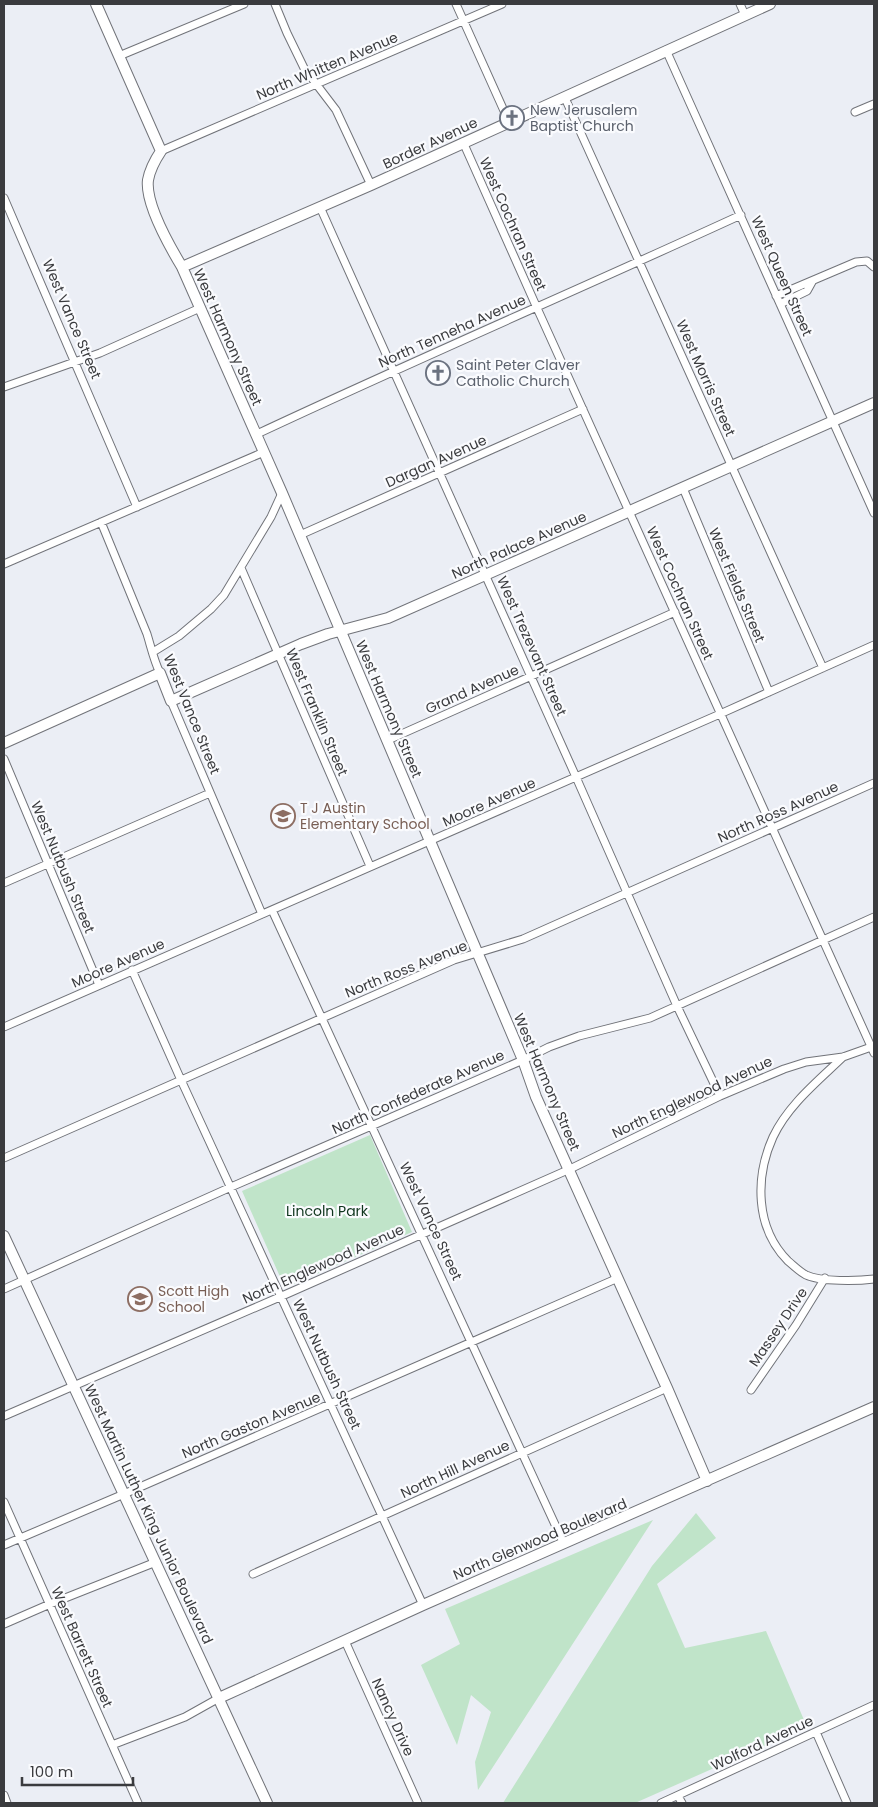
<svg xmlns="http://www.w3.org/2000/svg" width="878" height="1807" font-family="Poppins,sans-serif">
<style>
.green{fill:#c0e4c9}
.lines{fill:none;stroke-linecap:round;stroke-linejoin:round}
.street-casing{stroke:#717379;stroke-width:9}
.secondary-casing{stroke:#717379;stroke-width:12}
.street{stroke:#fff;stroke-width:7}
.secondary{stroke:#fff;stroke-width:10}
.labels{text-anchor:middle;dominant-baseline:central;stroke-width:4.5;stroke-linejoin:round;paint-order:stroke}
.street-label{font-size:14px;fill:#3a3b3e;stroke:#fafbfe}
.worship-label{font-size:14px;fill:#5b616d;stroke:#fafbfe;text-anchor:start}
.education-label{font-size:14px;fill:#785e54;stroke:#fafbfe;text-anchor:start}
.park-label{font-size:14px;fill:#0f361d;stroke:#fafbfe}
</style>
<rect width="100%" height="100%" fill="#ebeef5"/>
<path class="green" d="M370,1135l42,97 -127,56 -43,-97z
M696,1513l20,25 -59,46 28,64 81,-17 41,96 -172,76h-132l149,-237z
M653,1520l-175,270 -3,-28 16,-50 -20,-17 -14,50 -36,-80 39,-21 -15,-35z"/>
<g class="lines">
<defs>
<path id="street" d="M275,4l12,29 17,35 32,42 35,75
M456,4l53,118
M740,4l5,11
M666,50l208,463
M119,56l125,-52
M565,98l258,570
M855,112l19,-8
M463,142l74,166 337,745
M161,151l341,-147
M4,198l133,309
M320,207l256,570 101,229 43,90
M776,296l80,-34 11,-1 7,6
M780,304l27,-13 5,-9
M4,387l96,-34 100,-45
M257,434c160,-75 323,-145 484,-219
M683,488l86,204
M101,522l46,112c4,13 7,27 13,39
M300,535l283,-126
M4,564l260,-112
M241,568l129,298
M153,652l26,-16 32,-27 13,-14 47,-78 11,-24
M171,701l91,213
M388,740l287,-128
M4,759l95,226
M4,883l206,-90
M272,910l292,634
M132,970l49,110 242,525
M4,1027l716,-313 154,-69
M843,1057c-25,24 -55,48 -70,80 -18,40 -18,91 15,124 6,5 12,11 18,14 15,7 52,6 68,4
M4,1158l450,-198 69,-21 351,-156
M4,1289l227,-102 292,-127 26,-13 30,-11 71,-18 224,-101
M751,1390l45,-65 29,-47
M4,1416l278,-120 288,-127 150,-73 64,-27 22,-7 37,-5 31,-11
M4,1502l134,301
M4,1545l120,-51 494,-216
M253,1574l414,-186
M4,1624l46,-20 106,-42
M345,1641l73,162
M816,1732l31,71
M112,1745l73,-28 34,-19
M4,1795l3,8
M678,1796l4,7
M661,1803l213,-98"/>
<path id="secondary" d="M96,4l65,147c-6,9 -11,18 -13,29 -3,23 22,67 34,87l100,226 241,567 13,37 131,291 40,93
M182,267l189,-82 399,-181
M4,743l156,-70 11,28 130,-57 27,-10 60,-16 486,-215
M4,1236l263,567
M219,1698l204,-93 451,-198"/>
</defs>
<use href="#street" class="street-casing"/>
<use href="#secondary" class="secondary-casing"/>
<use href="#street" class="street"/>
<use href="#secondary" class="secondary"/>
</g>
<defs>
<symbol id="church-ring" viewBox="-11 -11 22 22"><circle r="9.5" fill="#fafbfe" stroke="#6b7280" stroke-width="1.5"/><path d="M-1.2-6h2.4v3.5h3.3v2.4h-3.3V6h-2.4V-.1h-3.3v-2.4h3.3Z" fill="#6b7280"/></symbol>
<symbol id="school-ring" viewBox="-11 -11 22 22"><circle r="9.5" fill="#fafbfe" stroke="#8d6e63" stroke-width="1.5"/><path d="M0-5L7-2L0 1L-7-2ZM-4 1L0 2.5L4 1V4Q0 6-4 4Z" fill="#8d6e63"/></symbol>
</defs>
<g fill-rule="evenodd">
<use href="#church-ring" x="498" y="104" width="28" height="28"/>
<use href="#church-ring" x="424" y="359" width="28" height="28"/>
<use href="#school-ring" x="269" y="802" width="28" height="28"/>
<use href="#school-ring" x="126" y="1285" width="28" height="28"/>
</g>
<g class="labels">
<g class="street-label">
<text transform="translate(327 66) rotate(-23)">North Whitten Avenue</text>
<text transform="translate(430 143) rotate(-25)">Border Avenue</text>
<text transform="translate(513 224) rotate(66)">West Cochran Street</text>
<text transform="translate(782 276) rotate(66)">West Queen Street</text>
<text transform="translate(72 319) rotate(67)">West Vance Street</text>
<text transform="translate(452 331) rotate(-24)">North Tenneha Avenue</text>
<text transform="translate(228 337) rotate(66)">West Harmony Street</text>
<text transform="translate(706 378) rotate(66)">West Morris Street</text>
<text transform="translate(436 461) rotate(-24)">Dargan Avenue</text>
<text transform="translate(519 545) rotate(-24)">North Palace Avenue</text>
<text transform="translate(737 585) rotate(67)">West Fields Street</text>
<text transform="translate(680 593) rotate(66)">West Cochran Street</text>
<text transform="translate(532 646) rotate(66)">West Trezevant Street</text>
<text transform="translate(472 689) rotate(-24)">Grand Avenue</text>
<text transform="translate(389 709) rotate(67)">West Harmony Street</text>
<text transform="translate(317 712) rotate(67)">West Franklin Street</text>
<text transform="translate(192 714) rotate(68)">West Vance Street</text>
<text transform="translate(489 802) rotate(-24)">Moore Avenue</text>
<text transform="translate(778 812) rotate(-24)">North Ross Avenue</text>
<text transform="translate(63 867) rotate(67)">West Nutbush Street</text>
<text transform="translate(118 963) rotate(-24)">Moore Avenue</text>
<text transform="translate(406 969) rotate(-22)">North Ross Avenue</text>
<text transform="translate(547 1082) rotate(67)">West Harmony Street</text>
<text transform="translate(418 1092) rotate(-24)">North Confederate Avenue</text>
<text transform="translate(692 1097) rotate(-25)">North Englewood Avenue</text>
<text transform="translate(431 1221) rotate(65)">West Vance Street</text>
<text transform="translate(323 1264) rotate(-24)">North Englewood Avenue</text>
<text transform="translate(778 1327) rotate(-56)">Massey Drive</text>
<text transform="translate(327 1364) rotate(65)">West Nutbush Street</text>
<text transform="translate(251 1425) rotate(-23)">North Gaston Avenue</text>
<text transform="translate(455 1469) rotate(-25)">North Hill Avenue</text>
<text transform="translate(149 1514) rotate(65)">West Martin Luther King Junior Boulevard</text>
<text transform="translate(540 1539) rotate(-23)">North Glenwood Boulevard</text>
<text transform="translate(82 1647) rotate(66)">West Barrett Street</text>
<text transform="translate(393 1717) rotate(66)">Nancy Drive</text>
<text transform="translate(762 1743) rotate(-25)">Wolford Avenue</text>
</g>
<g class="worship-label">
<text x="530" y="110">New Jerusalem<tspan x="530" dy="16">Baptist Church</tspan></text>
<text x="456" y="365">Saint Peter Claver<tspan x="456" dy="16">Catholic Church</tspan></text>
</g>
<g class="education-label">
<text x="300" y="808">T J Austin<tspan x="300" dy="16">Elementary School</tspan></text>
<text x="158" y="1291">Scott High<tspan x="158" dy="16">School</tspan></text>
</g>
<g class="park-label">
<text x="327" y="1211">Lincoln Park</text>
</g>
</g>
<rect width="878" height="1807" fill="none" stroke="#3a3b3e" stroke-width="10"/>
<path d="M22 1777v8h111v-8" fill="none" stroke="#3a3b3e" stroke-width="2.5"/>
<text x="30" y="1777" font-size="15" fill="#3a3b3e" stroke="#fafbfe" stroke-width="4" paint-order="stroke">100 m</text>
</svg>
